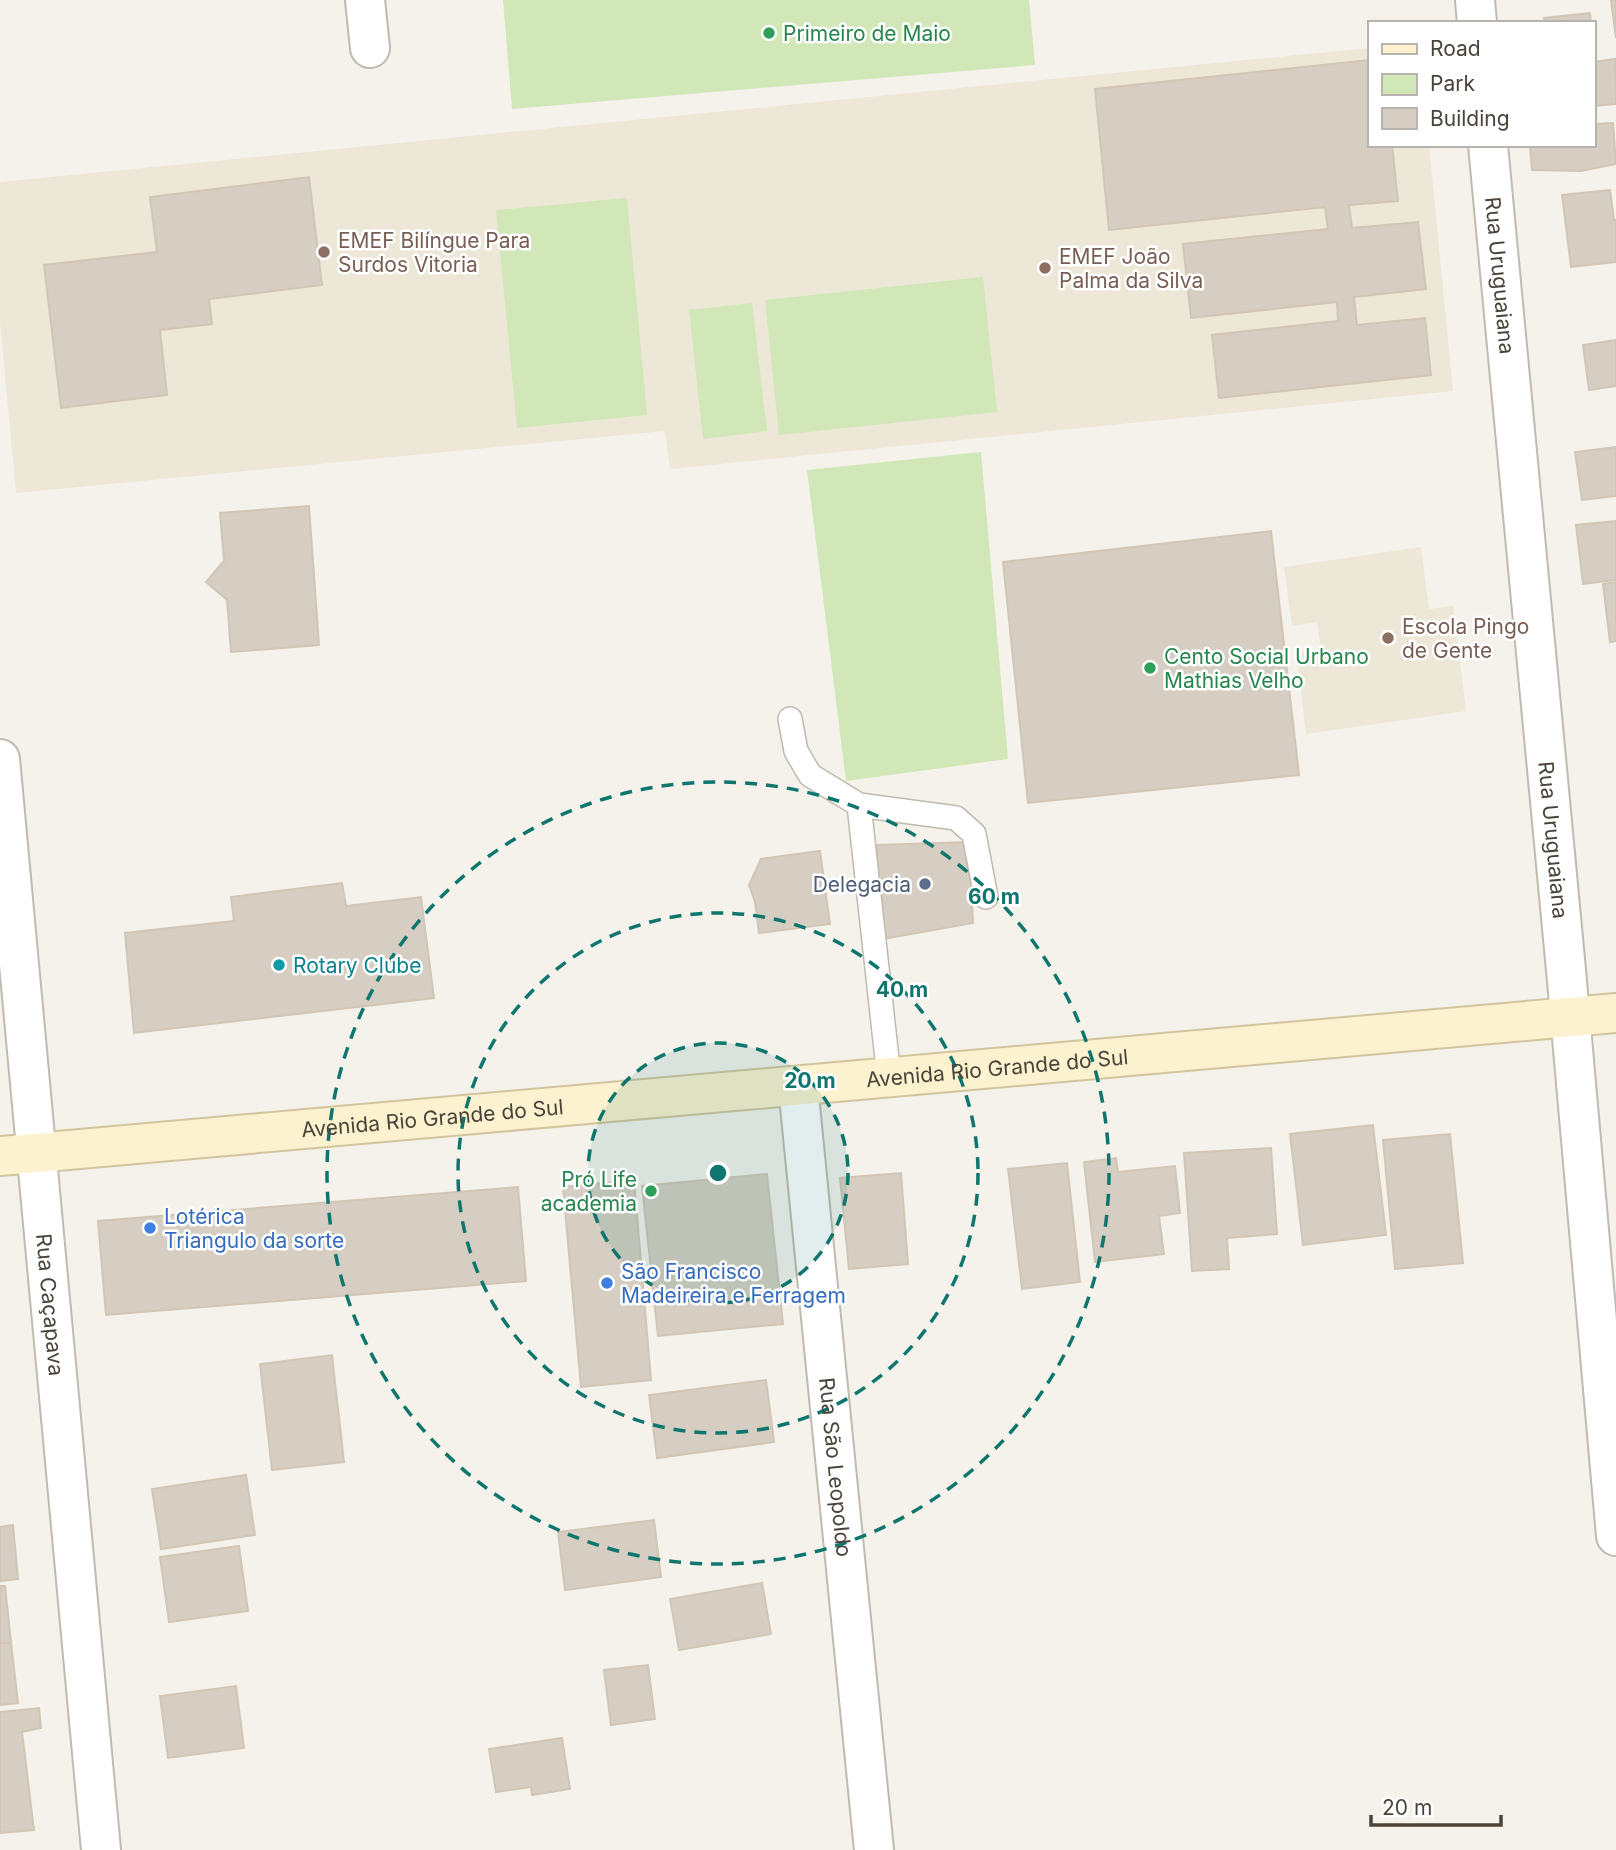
<svg xmlns="http://www.w3.org/2000/svg" width="1616" height="1850" font-family="Inter,sans-serif">
<style>
.education{fill:#ede7d7}
.green{fill:#d1e7b8}
.building{fill:#d6cec2;stroke:#d1c6b5;stroke-width:2}
.lines{fill:none;stroke-linecap:round;stroke-linejoin:round}
.lane-casing{stroke:#c0baaf;stroke-width:26}
.street-casing{stroke:#c0baaf;stroke-width:42}
.secondary-casing{stroke:#d2c59e;stroke-width:42}
.lane{stroke:#fff;stroke-width:23}
.street{stroke:#fff;stroke-width:38}
.secondary{stroke:#fcf2cf;stroke-width:38}
.ring{fill:none;stroke:#0f766e;stroke-width:3.5;stroke-dasharray:12 9}
.leisure-dot{fill:#2e9e5b;stroke:#fff;stroke-width:2.5}
.education-dot{fill:#8d6e63;stroke:#fff;stroke-width:2.5}
.service-dot{fill:#5c6f8a;stroke:#fff;stroke-width:2.5}
.culture-dot{fill:#0f9aa8;stroke:#fff;stroke-width:2.5}
.shop-dot{fill:#3f7fe0;stroke:#fff;stroke-width:2.5}
.labels{text-anchor:middle;dominant-baseline:central;stroke-width:5;stroke-linejoin:round;paint-order:stroke}
.leisure-label{font-size:21px;fill:#27864d;stroke:#fff;text-anchor:start}
.education-label{font-size:21px;fill:#785e54;stroke:#fff;text-anchor:start}
.street-label{font-size:21px;fill:#4a433a;stroke:#fff}
.service-label{font-size:21px;fill:#4e5e75;stroke:#fff;text-anchor:end}
.culture-label{font-size:21px;fill:#0d838f;stroke:#fff;text-anchor:start}
.shop-label{font-size:21px;fill:#366cbe;stroke:#fff;text-anchor:start}
.centre{fill:#0f766e;stroke:#fff;stroke-width:3.5}
.ring-label{font-size:21px;text-anchor:middle;font-weight:bold;fill:#0f766e;stroke:#fff;stroke-width:5;stroke-linejoin:round;paint-order:stroke}
</style>
<rect width="100%" height="100%" fill="#f5f2ec"/>
<path class="education" d="M1369,48v97h60l24,246 -783,78 -5,-38 -649,62 -16,-171v-140z
M1421,547l8,62 24,-3 13,105 -160,23 -10,-82 25,-3 -4,-27 -25,4 -8,-59z"/>
<path class="green" d="M503,0h526l6,65 -523,44z
M627,198l20,217 -130,13 -21,-218z
M983,277l14,135 -218,23 -14,-135z
M752,303l15,128 -64,8 -14,-129z
M981,452l27,307 -162,22 -39,-311z"/>
<path class="building" d="M1611,0h5v38z
M1590,13l1,10h-46l-1,-5z
M1615,59l1,45 -23,2v-44z
M1369,60v85h23l6,56 -49,4 3,23 66,-6 8,67 -72,8 3,28 68,-7 6,57 -212,23 -7,-63 126,-14 -1,-19 -146,16 -8,-74 145,-15 -3,-22 -216,23 -14,-141z
M1613,123l3,41 -35,7 -49,-1 -2,-25h63v-21z
M309,177l13,108 -113,14 3,25 -52,6 7,65 -106,13 -17,-143 113,-13 -7,-55z
M1610,190l4,30h2v42l-45,5 -9,-72z
M1616,340v46l-27,4 -6,-45z
M1616,447v49l-34,4 -7,-48z
M309,506l10,139 -88,7 -4,-52 -21,-18 18,-21 -4,-48z
M1616,521v59l-33,4 -7,-59z
M1271,531l28,244 -271,28 -25,-241z
M1616,582v59l-6,1 -7,-58z
M969,842l4,81 -90,16 -7,-94z
M820,851l10,73 -71,9 -4,-31 -6,-17 12,-26z
M342,883l4,23 75,-9 13,101 -300,35 -9,-100 109,-12 -3,-24z
M1373,1125l13,110 -83,10 -13,-111z
M1450,1134l13,129 -68,6 -12,-129z
M1271,1148l6,86 -50,4 2,31 -37,2 -8,-118z
M1116,1158l2,14 57,-6 5,47 -21,3 5,38 -69,8 -11,-100z
M1067,1163l13,119 -58,7 -14,-120z
M901,1173l7,91 -59,5 -9,-91z
M767,1174l16,150 -125,12 -16,-150z
M634,1180l17,200 -70,7 -18,-200z
M518,1187l8,94 -420,34 -8,-94z
M332,1355l12,107 -72,8 -12,-106z
M766,1380l8,62 -117,16 -8,-63z
M246,1475l9,60 -94,14 -9,-60z
M654,1520l7,57 -96,13 -7,-58z
M13,1525l5,54 -18,2v-54z
M239,1546l9,65 -79,11 -9,-65z
M762,1583l9,51 -92,16 -9,-51z
M0,1586h5l6,56 -11,2z
M11,1642l7,61 -18,2v-61z
M648,1665l7,54 -44,6 -7,-55z
M236,1686l8,62 -76,10 -8,-62z
M39,1708l2,20 -19,4 12,98 -34,3v-121z
M562,1738l8,51 -38,6 -1,-8 -35,5 -7,-43z"/>
<g class="lines">
<defs>
<path id="lane" d="M790,719l6,32 14,24 49,30 97,13 18,16 12,63
M859,805l30,272"/>
<g id="street">
<path d="M365,0l5,48"/>
<path d="M1475,0l2,23"/>
<path id="s1" d="M1488,145l78,825 50,566"/>
<path id="s2" d="M0,759l101,1091"/>
<path id="s3" d="M798,1086l76,764"/>
</g>
<g id="secondary">
<path id="s4" d="M0,1156l1616,-143"/>
</g>
</defs>
<use href="#lane" class="lane-casing"/>
<use href="#street" class="street-casing"/>
<use href="#secondary" class="secondary-casing"/>
<use href="#lane" class="lane"/>
<use href="#street" class="street"/>
<use href="#secondary" class="secondary"/>
</g>
<circle cx="718" cy="1173" r="130" fill="#0f766e" fill-opacity=".12"/>
<g class="ring">
<circle cx="718" cy="1173" r="130"/>
<circle cx="718" cy="1173" r="260"/>
<circle cx="718" cy="1173" r="391"/>
</g>
<g class="leisure-dot">
<circle cx="769" cy="33" r="7"/>
<circle cx="1150" cy="668" r="7"/>
<circle cx="651" cy="1191" r="7"/>
</g>
<g class="education-dot">
<circle cx="324" cy="252" r="7"/>
<circle cx="1045" cy="268" r="7"/>
<circle cx="1388" cy="638" r="7"/>
</g>
<circle class="service-dot" cx="925" cy="884" r="7"/>
<circle class="culture-dot" cx="279" cy="965" r="7"/>
<g class="shop-dot">
<circle cx="150" cy="1228" r="7"/>
<circle cx="607" cy="1283" r="7"/>
</g>
<g class="labels">
<g class="leisure-label">
<text x="783" y="33">Primeiro de Maio</text>
<text x="1164" y="656">Cento Social Urbano<tspan x="1164" dy="24">Mathias Velho</tspan></text>
<text x="637" y="1179" text-anchor="end">Pró Life<tspan x="637" dy="24">academia</tspan></text>
</g>
<g class="education-label">
<text x="338" y="240">EMEF Bilíngue Para<tspan x="338" dy="24">Surdos Vitoria</tspan></text>
<text x="1059" y="256">EMEF João<tspan x="1059" dy="24">Palma da Silva</tspan></text>
<text x="1402" y="626">Escola Pingo<tspan x="1402" dy="24">de Gente</tspan></text>
</g>
<g class="street-label">
<text stroke="none"><textPath href="#s1" startOffset="131">Rua Uruguaiana</textPath></text>
<text stroke="none"><textPath href="#s1" startOffset="698">Rua Uruguaiana</textPath></text>
<text stroke="none"><textPath href="#s4" startOffset="1001">Avenida Rio Grande do Sul</textPath></text>
<text stroke="none"><textPath href="#s4" startOffset="434">Avenida Rio Grande do Sul</textPath></text>
<text stroke="none"><textPath href="#s2" startOffset="548">Rua Caçapava</textPath></text>
<text stroke="none"><textPath href="#s3" startOffset="383">Rua São Leopoldo</textPath></text>
</g>
<g class="service-label">
<text x="911" y="884">Delegacia</text>
</g>
<g class="culture-label">
<text x="293" y="965">Rotary Clube</text>
</g>
<g class="shop-label">
<text x="164" y="1216">Lotérica<tspan x="164" dy="24">Triangulo da sorte</tspan></text>
<text x="621" y="1271">São Francisco<tspan x="621" dy="24">Madeireira e Ferragem</tspan></text>
</g>
</g>
<circle cx="718" cy="1173" r="10" class="centre"/>
<g class="ring-label">
<text x="994" y="904">60 m</text>
<text x="902" y="997">40 m</text>
<text x="810" y="1088">20 m</text>
</g>
<rect x="1368" y="21" width="228" height="126" fill="#ffffff" stroke="#b7b4b0" stroke-width="2"/>
<rect x="1382" y="44" width="35" height="10" fill="#fcf2cf" stroke="#b7b4b0" stroke-width="2"/>
<text x="1430" y="56" font-size="21" fill="#4a433a">Road</text>
<rect x="1382" y="74" width="35" height="21" fill="#d1e7b8" stroke="#b7b4b0" stroke-width="2"/>
<text x="1430" y="91" font-size="21" fill="#4a433a">Park</text>
<rect x="1382" y="108" width="35" height="21" fill="#d6cec2" stroke="#b7b4b0" stroke-width="2"/>
<text x="1430" y="126" font-size="21" fill="#4a433a">Building</text>
<path d="M1371 1815v10h130v-10" fill="none" stroke="#4a433a" stroke-width="3.5"/>
<text x="1382" y="1815" font-size="21" fill="#4a433a" stroke="#ffffff" stroke-width="5" paint-order="stroke">20 m</text>
</svg>
